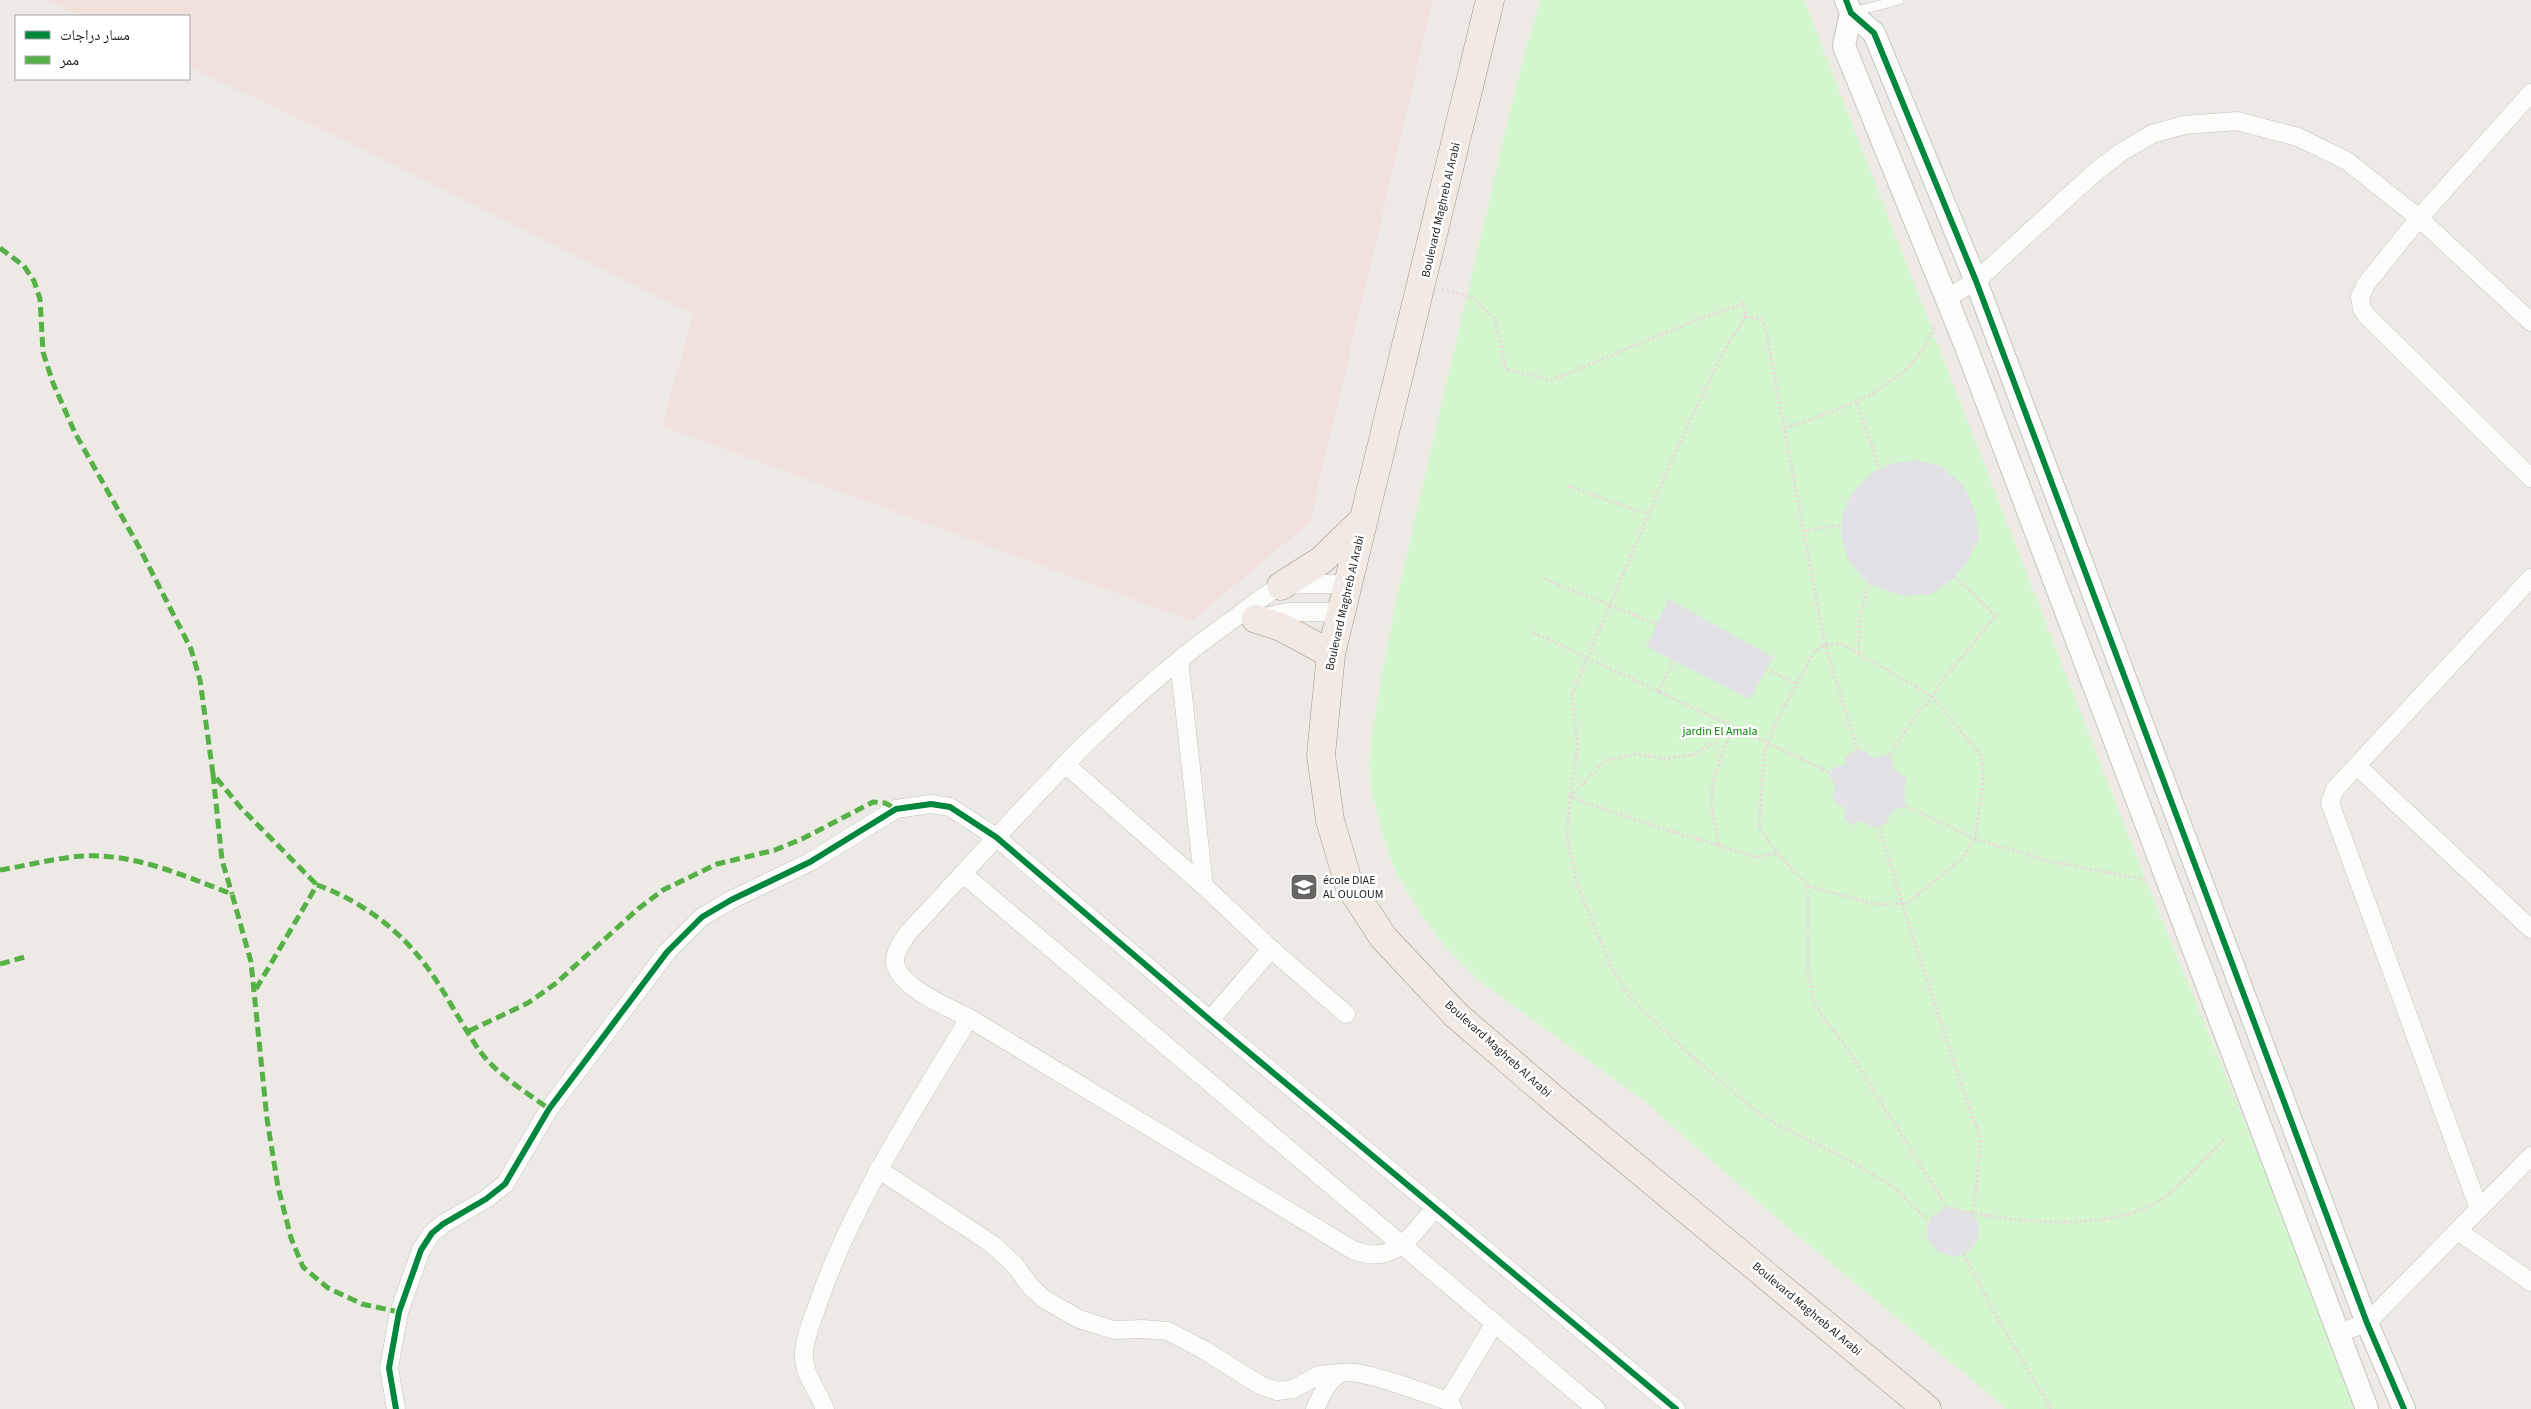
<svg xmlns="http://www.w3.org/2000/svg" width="2531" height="1409" font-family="'Source Sans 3','Noto Naskh Arabic',sans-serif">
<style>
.military{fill:#f1e1dd}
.park{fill:#d3f6cf}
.plaza{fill:#e1e1e6}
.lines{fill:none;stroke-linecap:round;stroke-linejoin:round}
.service-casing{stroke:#c5c4c2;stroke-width:10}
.minor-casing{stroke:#c5c4c2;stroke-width:19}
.tertiary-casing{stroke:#c5c4c2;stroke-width:24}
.primary-casing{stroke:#a39583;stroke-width:29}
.path{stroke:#ebd9d8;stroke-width:3;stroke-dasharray:2.5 2.5;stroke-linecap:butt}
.service{stroke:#fcfcfb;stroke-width:9}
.minor{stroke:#fcfcfb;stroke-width:18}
.tertiary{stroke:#fcfcfb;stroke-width:22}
.primary{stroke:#f1eae4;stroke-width:28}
.quiet{stroke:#55b145;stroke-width:5;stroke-dasharray:10 5;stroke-linecap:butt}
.cycleway-casing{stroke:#fff;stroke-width:9}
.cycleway{stroke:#00873e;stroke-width:6}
.labels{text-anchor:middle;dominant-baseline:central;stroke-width:5;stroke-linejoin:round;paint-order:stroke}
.street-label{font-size:12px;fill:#1e1e1e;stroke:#fff}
.park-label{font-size:12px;fill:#048800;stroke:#fff}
.poi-label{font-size:12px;fill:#1e1e1e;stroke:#fff;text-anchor:start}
</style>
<rect width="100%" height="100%" fill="#edeae6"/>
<path class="military" d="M46,0h1387l-123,522 -118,99 -530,-195 31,-112 -330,-165 -174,-82v-51h-109z"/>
<path class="park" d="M1540,0h264l342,881 216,528h-355l-228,-189 -135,-119 -163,-119 -32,-31 -25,-32 -22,-36 -11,-21 -19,-67 -3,-31 5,-44 20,-110 44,-191 80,-341z"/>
<path class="plaza" d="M1916,460l24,5 24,21 11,25 4,27 -11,23 -16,19 -21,14 -28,2 -35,-12 -20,-24 -7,-24 1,-21 9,-21 20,-21 20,-9z
M1668,599l105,58 -23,42 -103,-52z
M1864,750l10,8 16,-4 4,15 13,10 -3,11 2,16 -14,5 -6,13 -13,3 -11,-6 -11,4 -6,-7 -1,-11 -7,-1 -5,-10 3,-11 -5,-8 2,-8 14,-5 -1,-6 6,-6z
M1947,1207l26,7 6,11 -1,11 -5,11 -9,7 -10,3 -16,-5 -10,-12 -1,-13 4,-10z"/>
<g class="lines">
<defs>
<path id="service" d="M1853,12l46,-12"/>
<path id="minor" d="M2531,93l-112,125 -53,66 -6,13 2,12 5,7 164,162
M1945,299l31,-18 118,-108 26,-20 32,-19 32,-9 53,-4 61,16 49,24 72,57 112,104
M1347,584c-21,1 -45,-2 -65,2 -9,2 -37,25 -47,32 -126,87 -224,205 -328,316 -5,8 -13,19 -12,29 5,25 53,44 74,55l384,232c41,16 58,-14 82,-42
M1260,618l28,-6h53
M1179,660l25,226
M1065,764l139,122 67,63 75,65
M2357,766l174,163
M963,874l633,535
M1210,1020l61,-71
M878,1169l114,75 22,20 16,22 14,13 35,20 35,11 29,-1 25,2 36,19 56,35 17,6 16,-2 26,-14 21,-2
M2479,1209l-149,-406 5,-14 196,-211
M2458,1231l73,51
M2338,1333l29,-10 164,-167
M396,1409l-7,-41 10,-56 22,-62 11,-17 11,-9 43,-25 19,-15 44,-75 118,-157 35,-35 29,-17 79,-38 86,-53 35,-5 19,3 46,30 214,183 466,389
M825,1409c-7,-19 -22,-34 -21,-56 1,-18 10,-37 16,-55 35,-100 95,-189 149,-280
M1315,1409c6,-12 12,-28 24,-35 15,-9 90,21 109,27
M1453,1409l-5,-8 46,-77"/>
<path id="tertiary" d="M1846,0l5,13 23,20 102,248 391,1042 37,86
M1851,13l-7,33 121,298 402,1065"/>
<path id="primary" d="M1490,0l-159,654 -10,101 9,65 19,65 34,52 73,78 107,92 364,302
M1281,586l41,-26 41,-40
M1256,619l25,8 50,27"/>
</defs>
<use href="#service" class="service-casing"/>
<use href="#minor" class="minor-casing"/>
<use href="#tertiary" class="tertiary-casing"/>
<use href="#primary" class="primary-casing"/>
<path class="path" d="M1442,289l30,8 23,22 11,50 46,11 137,-57 54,-19 3,12 -24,38 -47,99 -103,241 6,54 -7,38 -4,50 9,45 36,88 20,31 53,50 60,52 29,21 69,34 46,27 40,37
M1746,316l16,4 4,11 59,314 33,106
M1857,403l23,66
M1784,428c58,-19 128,-40 151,-103
M1568,486l80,28
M1803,531l38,-6
M1544,579l113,45
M1533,632l298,141
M1859,653v-32l9,-37
M1766,669l30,14
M1658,692l16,-32
M1890,754l27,-40 16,-17 5,-12 58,-69 -41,-39
M1906,806l69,33 74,22 97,19
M1879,826l23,77 60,184 18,49 -3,49 -4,29
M1719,845c-3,-18 -9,-37 -7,-55 3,-22 15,-42 19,-65l-16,18 -23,12 -28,4 -27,-5 -31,6 -36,37 72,25 114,35 22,-4
M1808,886l71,19 29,-2 53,-44 14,-20 8,-58 -1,-24 -49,-60 -91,-53 -17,1 -11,7 -35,64 -14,33 -6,78 21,29 28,30v86l7,34 33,44 99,157c56,15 163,27 213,-7 24,-17 44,-41 65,-61
M1964,1254l27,53 60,102"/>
<use href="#service" class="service"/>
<use href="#minor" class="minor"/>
<use href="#tertiary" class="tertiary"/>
<use href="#primary" class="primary"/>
<path class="quiet" d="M0,248l24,18 10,15 6,18 3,53 10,31 22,50 64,114 52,102 9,31 13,94 28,34 76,77
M213,774l9,86 10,34
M0,870c24,-4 48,-10 72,-13 57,-7 109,18 160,37l19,68 16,157 11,68 13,51 12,29 25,21 34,16 37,8
M0,964l25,-7
M256,989l61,-104c37,13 72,37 97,66 26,29 43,67 65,99 17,24 47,42 70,59
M469,1031l59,-28 27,-19 83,-75 25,-19 54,-26 58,-14 27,-11 71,-37 12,1 11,6"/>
<defs>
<path id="cycleway" d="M1846,0l5,13 23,20 102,248 391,1042 37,86
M396,1409l-7,-41 10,-56 22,-62 11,-17 11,-9 43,-25 19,-15 44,-75 118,-157 35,-35 29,-17 79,-38 86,-53 35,-5 19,3 46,30 214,183 466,389"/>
</defs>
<use href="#cycleway" class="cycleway-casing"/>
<use href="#cycleway" class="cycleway"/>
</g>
<defs>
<symbol id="school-square" viewBox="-11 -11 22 22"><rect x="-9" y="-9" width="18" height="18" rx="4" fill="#666564" stroke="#fff"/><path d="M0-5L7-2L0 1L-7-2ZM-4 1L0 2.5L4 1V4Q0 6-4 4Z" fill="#fff"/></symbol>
</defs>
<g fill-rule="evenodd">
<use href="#school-square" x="1288" y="871" width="32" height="32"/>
</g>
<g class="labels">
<g class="street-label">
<text transform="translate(1441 210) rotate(-77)">Boulevard Maghreb Al Arabi</text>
<text transform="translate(1345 603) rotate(-77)">Boulevard Maghreb Al Arabi</text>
<text transform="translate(1498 1049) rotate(42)">Boulevard Maghreb Al Arabi</text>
<text transform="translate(1807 1309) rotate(40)">Boulevard Maghreb Al Arabi</text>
</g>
<g class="park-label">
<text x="1720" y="731">jardin El Amala</text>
</g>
<g class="poi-label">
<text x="1323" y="880">école DIAE<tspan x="1323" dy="14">AL OULOUM</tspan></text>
</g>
</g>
<rect x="15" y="15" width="175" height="65" fill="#ffffff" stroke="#a5a5a5"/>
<rect x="25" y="31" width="25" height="8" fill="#00873e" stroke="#a5a5a5"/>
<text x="60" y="40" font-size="15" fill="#1e1e1e">مسار دراجات</text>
<rect x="25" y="56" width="25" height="8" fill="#55b145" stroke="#a5a5a5"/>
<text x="60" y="65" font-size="15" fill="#1e1e1e">ممر</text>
</svg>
